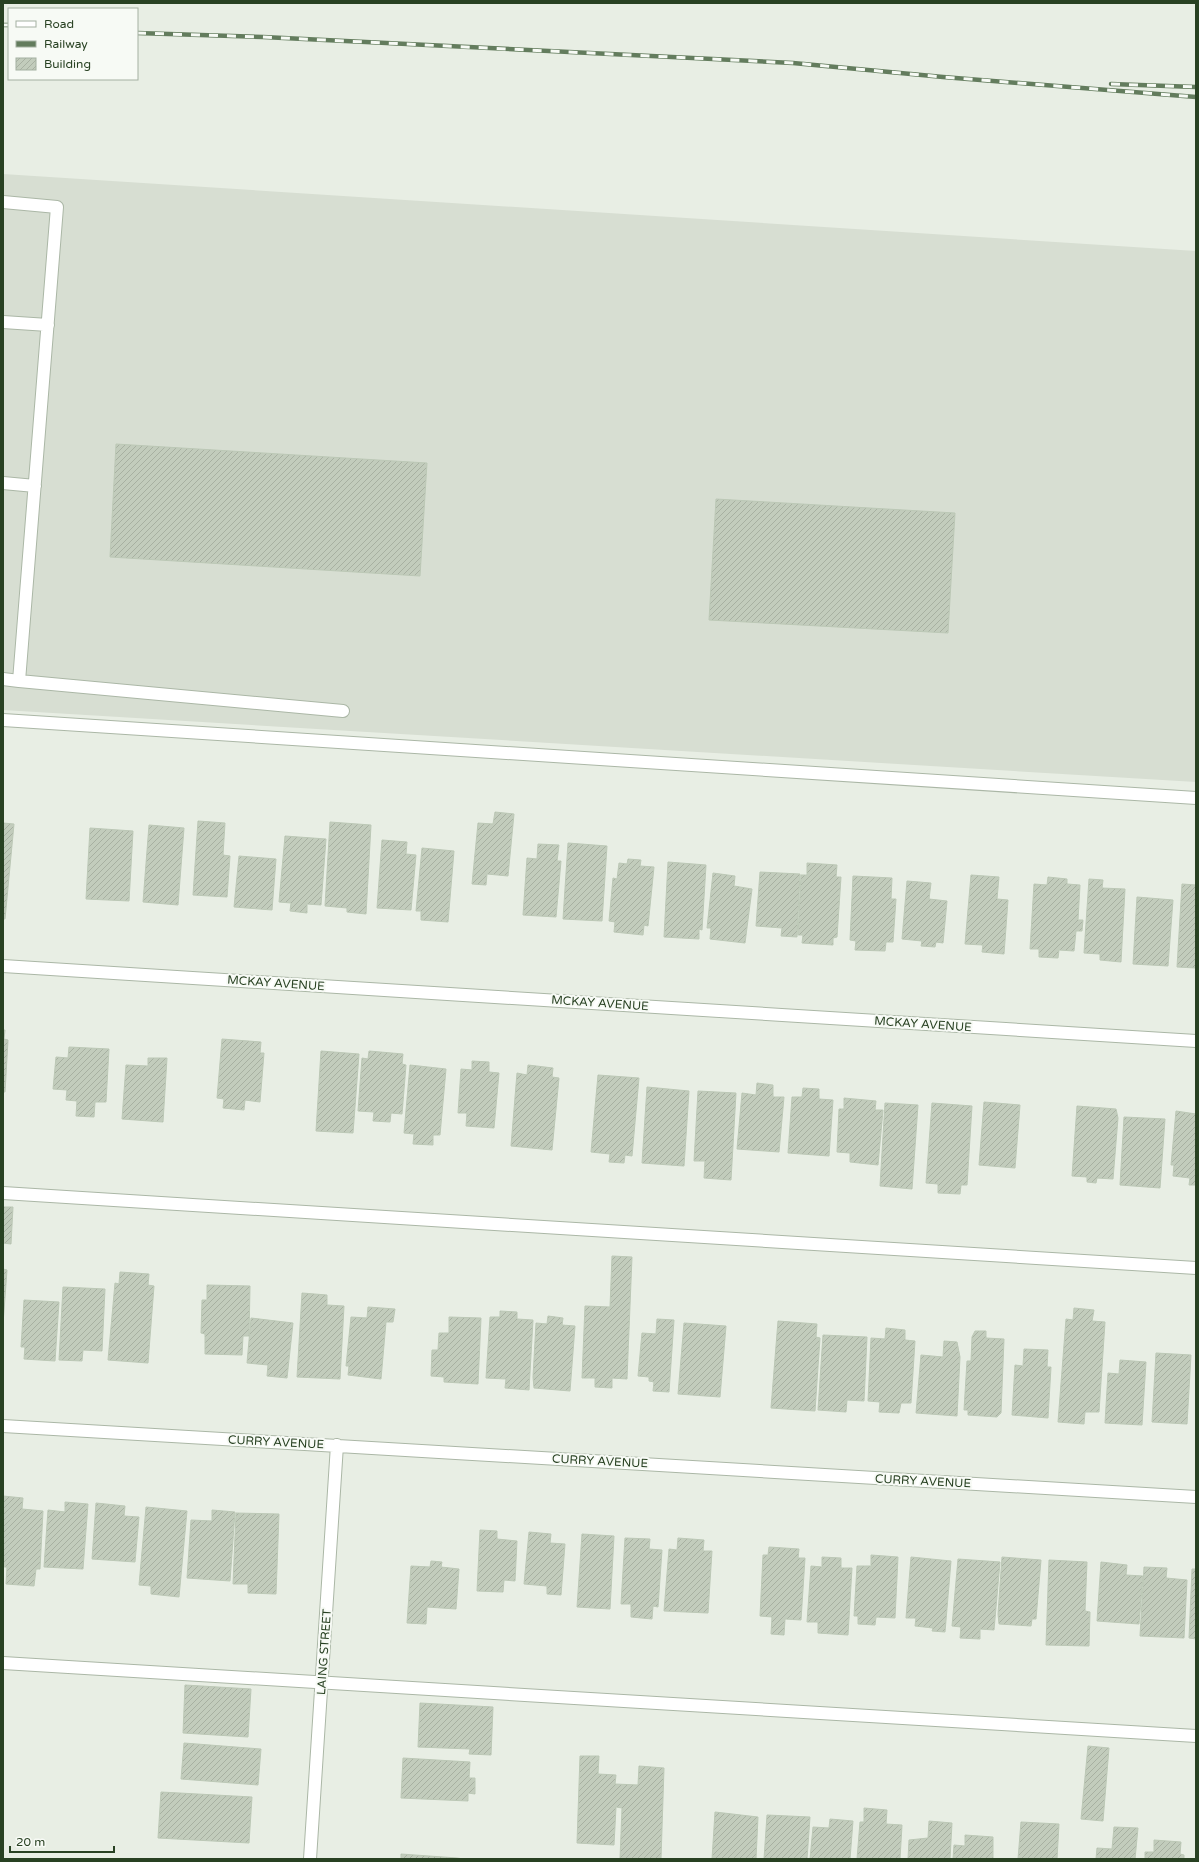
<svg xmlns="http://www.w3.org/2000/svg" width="1199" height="1862" font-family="'Varela Round',sans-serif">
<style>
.built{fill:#d7ded2}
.building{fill:url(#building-hatch);stroke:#bcc8b6}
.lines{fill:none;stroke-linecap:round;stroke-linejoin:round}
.lane-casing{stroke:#abb7a6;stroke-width:14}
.street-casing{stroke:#abb7a6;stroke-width:14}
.lane{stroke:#fff;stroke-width:12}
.street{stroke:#fff;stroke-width:12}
.rail-casing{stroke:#637c5d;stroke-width:4.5}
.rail{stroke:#f7faf5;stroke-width:3;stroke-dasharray:9;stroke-linecap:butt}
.labels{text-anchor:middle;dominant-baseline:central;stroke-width:4;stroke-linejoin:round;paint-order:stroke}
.street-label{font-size:12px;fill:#284122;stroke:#f7faf5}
</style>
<defs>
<pattern id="building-hatch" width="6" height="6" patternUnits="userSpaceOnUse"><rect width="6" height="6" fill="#c2ccbc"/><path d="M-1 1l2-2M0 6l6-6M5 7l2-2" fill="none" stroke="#a7b0a1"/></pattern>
</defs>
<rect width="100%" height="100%" fill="#e8eee4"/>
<path class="built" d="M3,174l1193,77v531l-1193,-72z"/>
<path class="building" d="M116,444l311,19 -7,113 -310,-19z
M716,499l239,14 -7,120 -239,-13z
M495,812l19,2 -6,62 -21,-2 -1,11 -14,-1 6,-61 15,1z
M198,821l27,2 -2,32 7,1 -3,41 -34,-2z
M330,822l41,3 -5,89 -19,-2v-4l-22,-2z
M3,823l11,1 -9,95h-2z
M149,825l35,3 -6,77 -35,-3z
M90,828l43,3 -4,70 -43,-2z
M285,836l41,3 -5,66 -14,-1v9l-17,-2 1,-8 -12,-1z
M382,840l25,2 -1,12 10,1 -5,55 -34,-2z
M568,843l39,3 -5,75 -39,-2z
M538,844l21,1 -2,16h4l-5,56 -33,-2 4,-57 10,1z
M422,848l32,3 -6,71 -27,-2v-9h-5z
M239,856l37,3 -4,51 -38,-3z
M628,859l13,1 -1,6 14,1 -6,59 -4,-1 -1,10 -29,-3 1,-10 -6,-1 4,-43 4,1 2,-16 8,1z
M668,862l38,3 -4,65 -3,-1v10l-35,-2z
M807,863l30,2 -1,12h5l-4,60 -4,1v7l-31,-2 1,-8h-5l3,-60h6z
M760,872l40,2 -3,63 -16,-1 1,-8 -26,-2z
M713,873l22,3 -1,10 18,3 -7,54 -35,-4 1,-11h-4z
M971,875l28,2 -2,22 11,1 -4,54 -22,-2 1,-7 -18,-1z
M853,876l39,2 -1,21h5l-3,43h-7l-1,9 -30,-1 1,-9 -6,-1z
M1048,877l19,2v5l13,1 -2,35h5l-1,11h-6l-2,20 -15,-1 -1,8 -19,-1v-8h-9l4,-65 13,1z
M1089,879l14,1 -1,8 23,1 -4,73 -21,-2v-6l-16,-1z
M907,881l24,2 -2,16 18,2 -4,42 -7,-1 -1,5 -14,-1 1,-5 -20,-2z
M1182,884l14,1v83l-19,-1z
M1137,897l36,3 -5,66 -35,-2z
M3,1030h2l-1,9 4,1 -3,52h-2z
M222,1039l39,3 -1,11h4l-4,49 -15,-2 -1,10 -21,-2 1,-9 -7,-1z
M69,1047l40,2 -3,53h-11l-1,15 -18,-1 1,-15 -11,-1 1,-10 -14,-1 3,-32 12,1z
M321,1051l38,3 -6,79 -37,-2z
M369,1051l34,3 -1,10 4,1 -4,49 -11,-1 -1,9 -17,-1 1,-9 -16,-1 4,-53 6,1z
M148,1058h19l-4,64 -41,-3 4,-54 22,1z
M472,1061l17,1v10l10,1 -5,55 -28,-2 1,-13h-9l3,-44 11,1z
M410,1065l36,4 -6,66h-7v10l-20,-1 1,-10 -10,-1z
M528,1065l25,3 -1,9 7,1 -7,72 -41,-4 6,-73 10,2z
M598,1075l41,3 -7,78 -7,-1 -1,8 -15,-1 1,-8 -19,-2z
M757,1083l16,2v12h11l-5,55 -42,-3 5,-56 14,2z
M647,1087l42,4 -5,75 -42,-3z
M803,1088l16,1v10l14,1 -4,56 -41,-3 4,-56h10z
M698,1091l38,2 -5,87 -27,-2 1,-17h-11z
M844,1098l32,3 -1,9h8l-5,55 -28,-3v-9l-13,-1 2,-43h5z
M984,1102l36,3 -5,63 -36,-3z
M885,1103l33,2 -6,84 -32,-3z
M932,1103l40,3 -5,79h-6l-1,9 -22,-1v-9l-12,-1z
M1077,1106l39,3 2,9 -5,61 -16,-1 -1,5 -9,-1v-5l-15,-1z
M1176,1111l20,3v71h-7l1,-7 -17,-2 1,-11h-3z
M1124,1117l41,2 -5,69 -40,-3z
M3,1207h10l-2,37 -8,-1z
M612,1256l20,1 -5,122 -15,-1v10l-17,-1v-9h-13l3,-72 25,1z
M3,1269l4,1 -4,54z
M120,1272l29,2 -1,11 6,1 -6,77 -40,-3 7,-77 4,1z
M207,1285l43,1 -1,50h-6l-1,19 -37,-1v-20l-4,-1 1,-33h5z
M63,1287l42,2 -3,62 -19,-1 -1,11 -23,-1z
M302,1293l25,2v10l17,1 -4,73 -43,-2z
M24,1300l35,2 -4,59 -31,-2 1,-12h-4z
M368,1307l27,2 -2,13h-7l-5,57 -33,-4 1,-9h-3l5,-49 16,1z
M1074,1308l20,2 -2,11 13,1 -6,90h-14l-1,12 -26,-2 8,-103 7,1z
M500,1311l17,1v7l16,1 -4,70 -24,-2 1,-9 -20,-1 4,-61h10z
M548,1316l15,2 -1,7 13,1 -5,65 -36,-3 -1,-11 3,-54 11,1z
M449,1317l32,1 -3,66 -34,-2v-5l-13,-1 1,-26h6l1,-17h10z
M251,1318l42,5 -6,55 -20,-2 1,-11 -21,-2z
M657,1319l17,1 -5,72 -16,-1 1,-9 -5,-1v-4l-11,-1 4,-43 14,1z
M778,1321l39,3 -1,13 4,1 -5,73 -44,-3z
M684,1323l42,3 -6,71 -42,-3z
M886,1328l19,2v10l10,1 -4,62h-10l-2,10 -20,-1 1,-10 -12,-1 3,-63 14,1z
M975,1331h11v7l18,1 -3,74 -4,4 -29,-2v-5h-4l3,-49h4l1,-24z
M823,1335l44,2 -3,64 -17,-1 -1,12 -28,-2z
M944,1341l13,1 3,15 -3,59 -41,-3 5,-58 22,2z
M1024,1349l24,1 -1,17h4l-3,51 -36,-3 3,-50 8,1z
M1156,1353l35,2 -4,69 -35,-2z
M1120,1360l26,2 -4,63 -37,-2 3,-50 11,1z
M3,1496l20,2 -1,11 21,2 -3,58h-4l-2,17 -28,-2 1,-17h-4z
M65,1502l23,2 -5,65 -39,-2 4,-57 17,2z
M96,1503l29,3 -1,10 15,1 -4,45 -43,-3z
M146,1507l41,4 -8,86 -28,-3v-8l-12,-1z
M212,1510l23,2 -5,69 -43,-3 4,-58 21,1z
M236,1513l43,1 -3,80 -28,-1v-9h-15z
M480,1530l17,1v8l20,2 -2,40 -11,-1 -1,12 -26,-1z
M529,1532l22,2 -1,9 15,1 -4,51 -14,-1v-8l-23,-2z
M582,1534l32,2 -4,73 -33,-2z
M625,1538l25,1 -1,10 13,1 -4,57 -5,-1 -1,13 -21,-2v-13h-10z
M678,1538l26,2 -1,11h9l-4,62 -44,-2 5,-62 8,1z
M769,1547l30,2 -1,9h7l-4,62 -16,-1 -1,16 -13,-1 1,-17 -12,-1 3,-61h5z
M871,1555l27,2 -3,61 -19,-1 -1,8 -17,-1v-8h-4l3,-50h14z
M822,1557l19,1v10h11l-4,67 -30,-2v-11h-11l4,-56 11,1z
M911,1557l40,4 -6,71 -13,-1 1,-3 -18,-2 1,-8h-10z
M1002,1557l39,3 -5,59h-4l-1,7 -32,-2 -1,-10z
M958,1559l42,3 -6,68 -14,-1v10l-20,-1 1,-11 -9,-1z
M1049,1560l38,2 -2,49 5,1 -1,34 -43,-1z
M431,1561l11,1 -1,5 18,2 -3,40 -29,-2 -1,17 -19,-1 4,-57 19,1z
M1101,1562l26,3 -1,10 17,1 -4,48 -42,-3z
M1144,1567l23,1 -1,10 21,2 -3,58 -44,-2z
M1192,1569h4v70l-7,-1z
M185,1685l66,4 -3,48 -65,-4z
M420,1703l73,4 -2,48 -22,-1 1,-5 -52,-2z
M184,1743l77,6 -3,36 -77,-6z
M1088,1746l21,2 -6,73 -22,-2z
M580,1756h19l-1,18 18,1 -1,9 23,1 1,-19 25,2 -3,91h-41l2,-51 -6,-1 -2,38 -37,-2z
M403,1758l67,4 -1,16h6v16l-7,-1v8l-67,-3z
M161,1792l91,5 -3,46 -91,-5z
M864,1808l23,2 -1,14 16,1 -2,34h-43l3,-37h4z
M715,1812l43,5 -2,42h-44z
M767,1815l43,2 -3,42h-43z
M830,1819l23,2 -3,38h-40l3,-32 16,1z
M929,1821l23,2 -2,36h-42l1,-19 19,-2z
M1021,1822l38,2 -2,35h-39z
M1114,1827l24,1 -3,31h-39l1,-11 15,1z
M965,1835l28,2v22h-40l1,-14 11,1z
M1154,1840l27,2 -1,12 4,1v4h-39v-7h9z
M401,1854l56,4 7,1h-63z"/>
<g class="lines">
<defs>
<path id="lane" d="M3,202l54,5 -38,474 -16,-2
M3,322l45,3
M3,483l32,3
M19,681l324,30
M3,720l1193,78
M3,1193l1193,75
M3,1663l1193,73"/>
<path id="street" d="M3,966l1193,75
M3,1426l1193,71
M310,1859l27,-414"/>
</defs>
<use href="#lane" class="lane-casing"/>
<use href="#street" class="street-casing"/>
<use href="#lane" class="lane"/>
<use href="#street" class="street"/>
<defs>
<path id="rail" d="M3,25h6
M137,33l126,4 530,26 150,14 253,20
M1111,84l85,3"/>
</defs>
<use href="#rail" class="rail-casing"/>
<use href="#rail" class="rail"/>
</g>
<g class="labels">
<g class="street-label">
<text transform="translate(276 983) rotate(4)">MCKAY AVENUE</text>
<text transform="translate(600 1003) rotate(4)">MCKAY AVENUE</text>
<text transform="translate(923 1024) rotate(4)">MCKAY AVENUE</text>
<text transform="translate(276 1442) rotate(3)">CURRY AVENUE</text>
<text transform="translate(600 1461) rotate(3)">CURRY AVENUE</text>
<text transform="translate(923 1481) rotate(3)">CURRY AVENUE</text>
<text transform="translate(324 1652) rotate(-86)">LAING STREET</text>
</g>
</g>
<rect width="1199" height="1862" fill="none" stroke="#284122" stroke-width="8"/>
<rect x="8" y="8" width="130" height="72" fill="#f7faf5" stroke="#a4b0a1"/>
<rect x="16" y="21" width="20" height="6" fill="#ffffff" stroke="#a4b0a1"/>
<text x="44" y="28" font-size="12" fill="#284122">Road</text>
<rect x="16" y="41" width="20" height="6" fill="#637c5d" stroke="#a4b0a1"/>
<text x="44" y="48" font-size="12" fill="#284122">Railway</text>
<rect x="16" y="58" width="20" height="12" fill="url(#building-hatch)" stroke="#a4b0a1"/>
<text x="44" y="68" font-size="12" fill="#284122">Building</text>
<path d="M10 1846v6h104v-6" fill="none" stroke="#284122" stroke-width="2"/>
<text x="16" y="1846" font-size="12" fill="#284122" stroke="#f7faf5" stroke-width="3" paint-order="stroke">20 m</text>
</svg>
